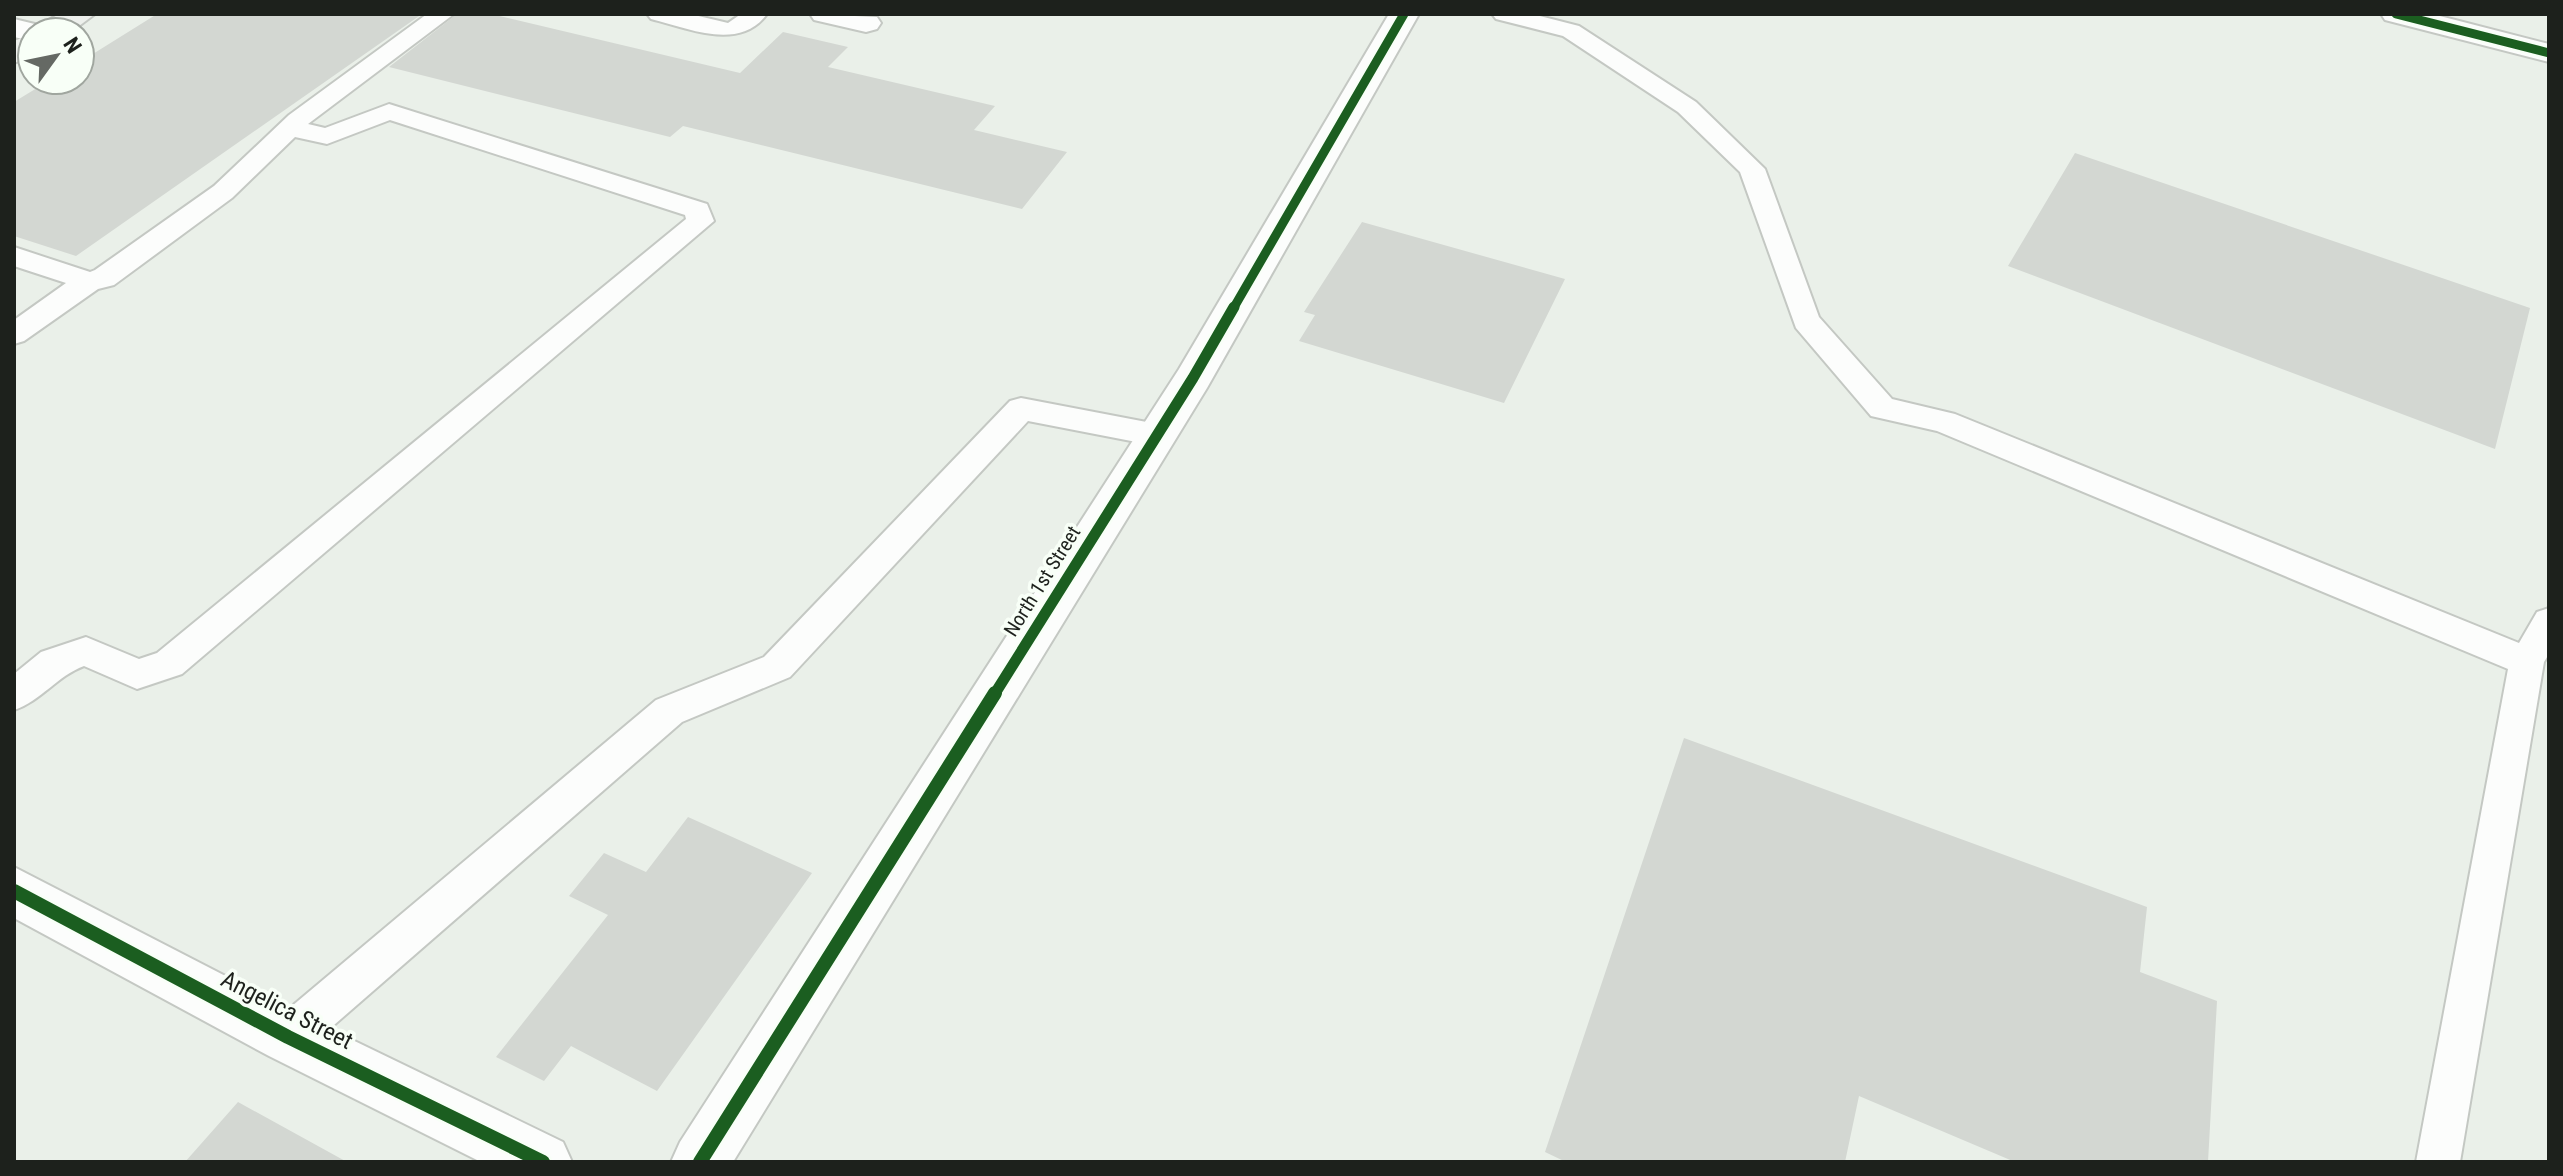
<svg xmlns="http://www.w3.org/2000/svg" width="2563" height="1176" font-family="'Roboto Condensed',sans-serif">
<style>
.building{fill:#d3d7d2}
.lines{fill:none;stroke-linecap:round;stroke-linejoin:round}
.service-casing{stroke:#c4c8c3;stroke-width:4}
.minor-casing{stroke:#c4c8c3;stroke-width:4}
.secondary-casing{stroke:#c4c8c3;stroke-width:4}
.service{fill:#fcfdfc;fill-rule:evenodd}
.minor{fill:#fcfdfc;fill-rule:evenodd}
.secondary{fill:#edf0ec;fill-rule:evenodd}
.cycleway-far2-casing{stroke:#f8fff7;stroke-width:13}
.cycleway-far1-casing{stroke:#f8fff7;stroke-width:16}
.cycleway-casing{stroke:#f8fff7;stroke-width:19}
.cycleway-far2{stroke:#1b5e20;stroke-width:9}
.cycleway-far1{stroke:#1b5e20;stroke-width:11}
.cycleway{stroke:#1b5e20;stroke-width:14}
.labels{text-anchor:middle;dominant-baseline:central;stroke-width:7;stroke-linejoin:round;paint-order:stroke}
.street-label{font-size:20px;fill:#1d211c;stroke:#f8fff7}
.near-street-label{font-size:24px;fill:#1d211c;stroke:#f8fff7}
</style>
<rect width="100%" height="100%" fill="#eaf0e9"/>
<path class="building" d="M157,14h265l-346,242 -62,-20v-134l36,-22h30v-18z
M457,14h34l249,59 43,-41 65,15 -20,20 167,39 -21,24 93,22 -45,57 -339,-83 -13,11 -281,-70z
M2075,153l455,155 -35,141 -487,-183z
M1362,222l203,57 -61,124 -205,-62 16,-26 -11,-3z
M1684,738l463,169 -7,65 77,29 -9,161h-193l-156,-66 -14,66h-279l-21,-10z
M688,817l124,56 -155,218 -86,-45 -27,35 -48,-24 112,-142 -39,-19 35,-43 42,19z
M238,1102l109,60h-162z"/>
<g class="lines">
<defs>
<path id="service" d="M427,14h27l-146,110 17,4 64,-24 318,100 7,17 -532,453 -45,15 -53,-23c-27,10 -43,35 -70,44v-36l27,-22 45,-15 53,22 18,-6 529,-434 -1,-4 -295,-95 -63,24 -32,-7 -63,61 -118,87 -16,4 -74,52 -10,3v-24l52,-37 -52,-17v-19l76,25 5,-2 119,-84 75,-71z
M647,14h43l38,9 13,-9h26c-28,38 -79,14 -116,5z
M1492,14h40l47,12 117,76 69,67 54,148 73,82 63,15 564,229 18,-31 12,-4v46l-5,8 -84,500h-44l92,-493 -571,-238 -66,-15 -75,-88 -56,-156 -62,-60 -115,-76 -67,-17z
M1021,398l136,26 11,3 5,8 -5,8 -11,3 -129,-25 -238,256 -108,45 -379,330 -15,6 -15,-6 -6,-15 6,-15 383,-322 108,-43 246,-256z"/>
<path id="minor" d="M810,14l67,3 4,6 -4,6 -11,3 -52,-12z
M1389,14h30l-212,374 -474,774h-62l9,-20 499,-773z
M2381,14h51l117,30v18l-164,-42z
M14,19l29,7 4,6h-15v9l-18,-4z
M14,867l293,151 256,124 9,20h-91l-212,-106 -255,-138z"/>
<path id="secondary" d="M59,14h36l-24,18h-36l4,-6z
M32,34v22l-18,7v-22z"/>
</defs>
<use href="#service" class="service-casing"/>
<use href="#minor" class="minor-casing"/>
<use href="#secondary" class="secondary-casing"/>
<use href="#service" class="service"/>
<use href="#minor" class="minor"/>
<use href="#secondary" class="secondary"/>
<defs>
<path id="cycleway-far2" d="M2396,14l153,39
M1233,309l171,-295"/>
<path id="cycleway-far1" d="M994,695l199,-317 41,-71"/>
<path id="cycleway" d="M14,891l274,146 255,125
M700,1162l295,-469"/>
</defs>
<use href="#cycleway-far2" class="cycleway-far2-casing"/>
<use href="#cycleway-far1" class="cycleway-far1-casing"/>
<use href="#cycleway" class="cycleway-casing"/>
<use href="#cycleway-far2" class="cycleway-far2"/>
<use href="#cycleway-far1" class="cycleway-far1"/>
<use href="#cycleway" class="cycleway"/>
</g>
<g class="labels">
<g class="street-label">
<text transform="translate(1042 581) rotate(-58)">North 1st Street</text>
</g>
<g class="near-street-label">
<text transform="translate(287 1010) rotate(27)">Angelica Street</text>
</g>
</g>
<rect width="2563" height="1176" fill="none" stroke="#1d211c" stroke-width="32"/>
<g transform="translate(56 56) rotate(57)"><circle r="38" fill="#f8fff7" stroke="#a0a69f" stroke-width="2"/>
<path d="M0-6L14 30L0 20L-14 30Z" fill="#656964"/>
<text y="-12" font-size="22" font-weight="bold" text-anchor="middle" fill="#1d211c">N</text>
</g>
</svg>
